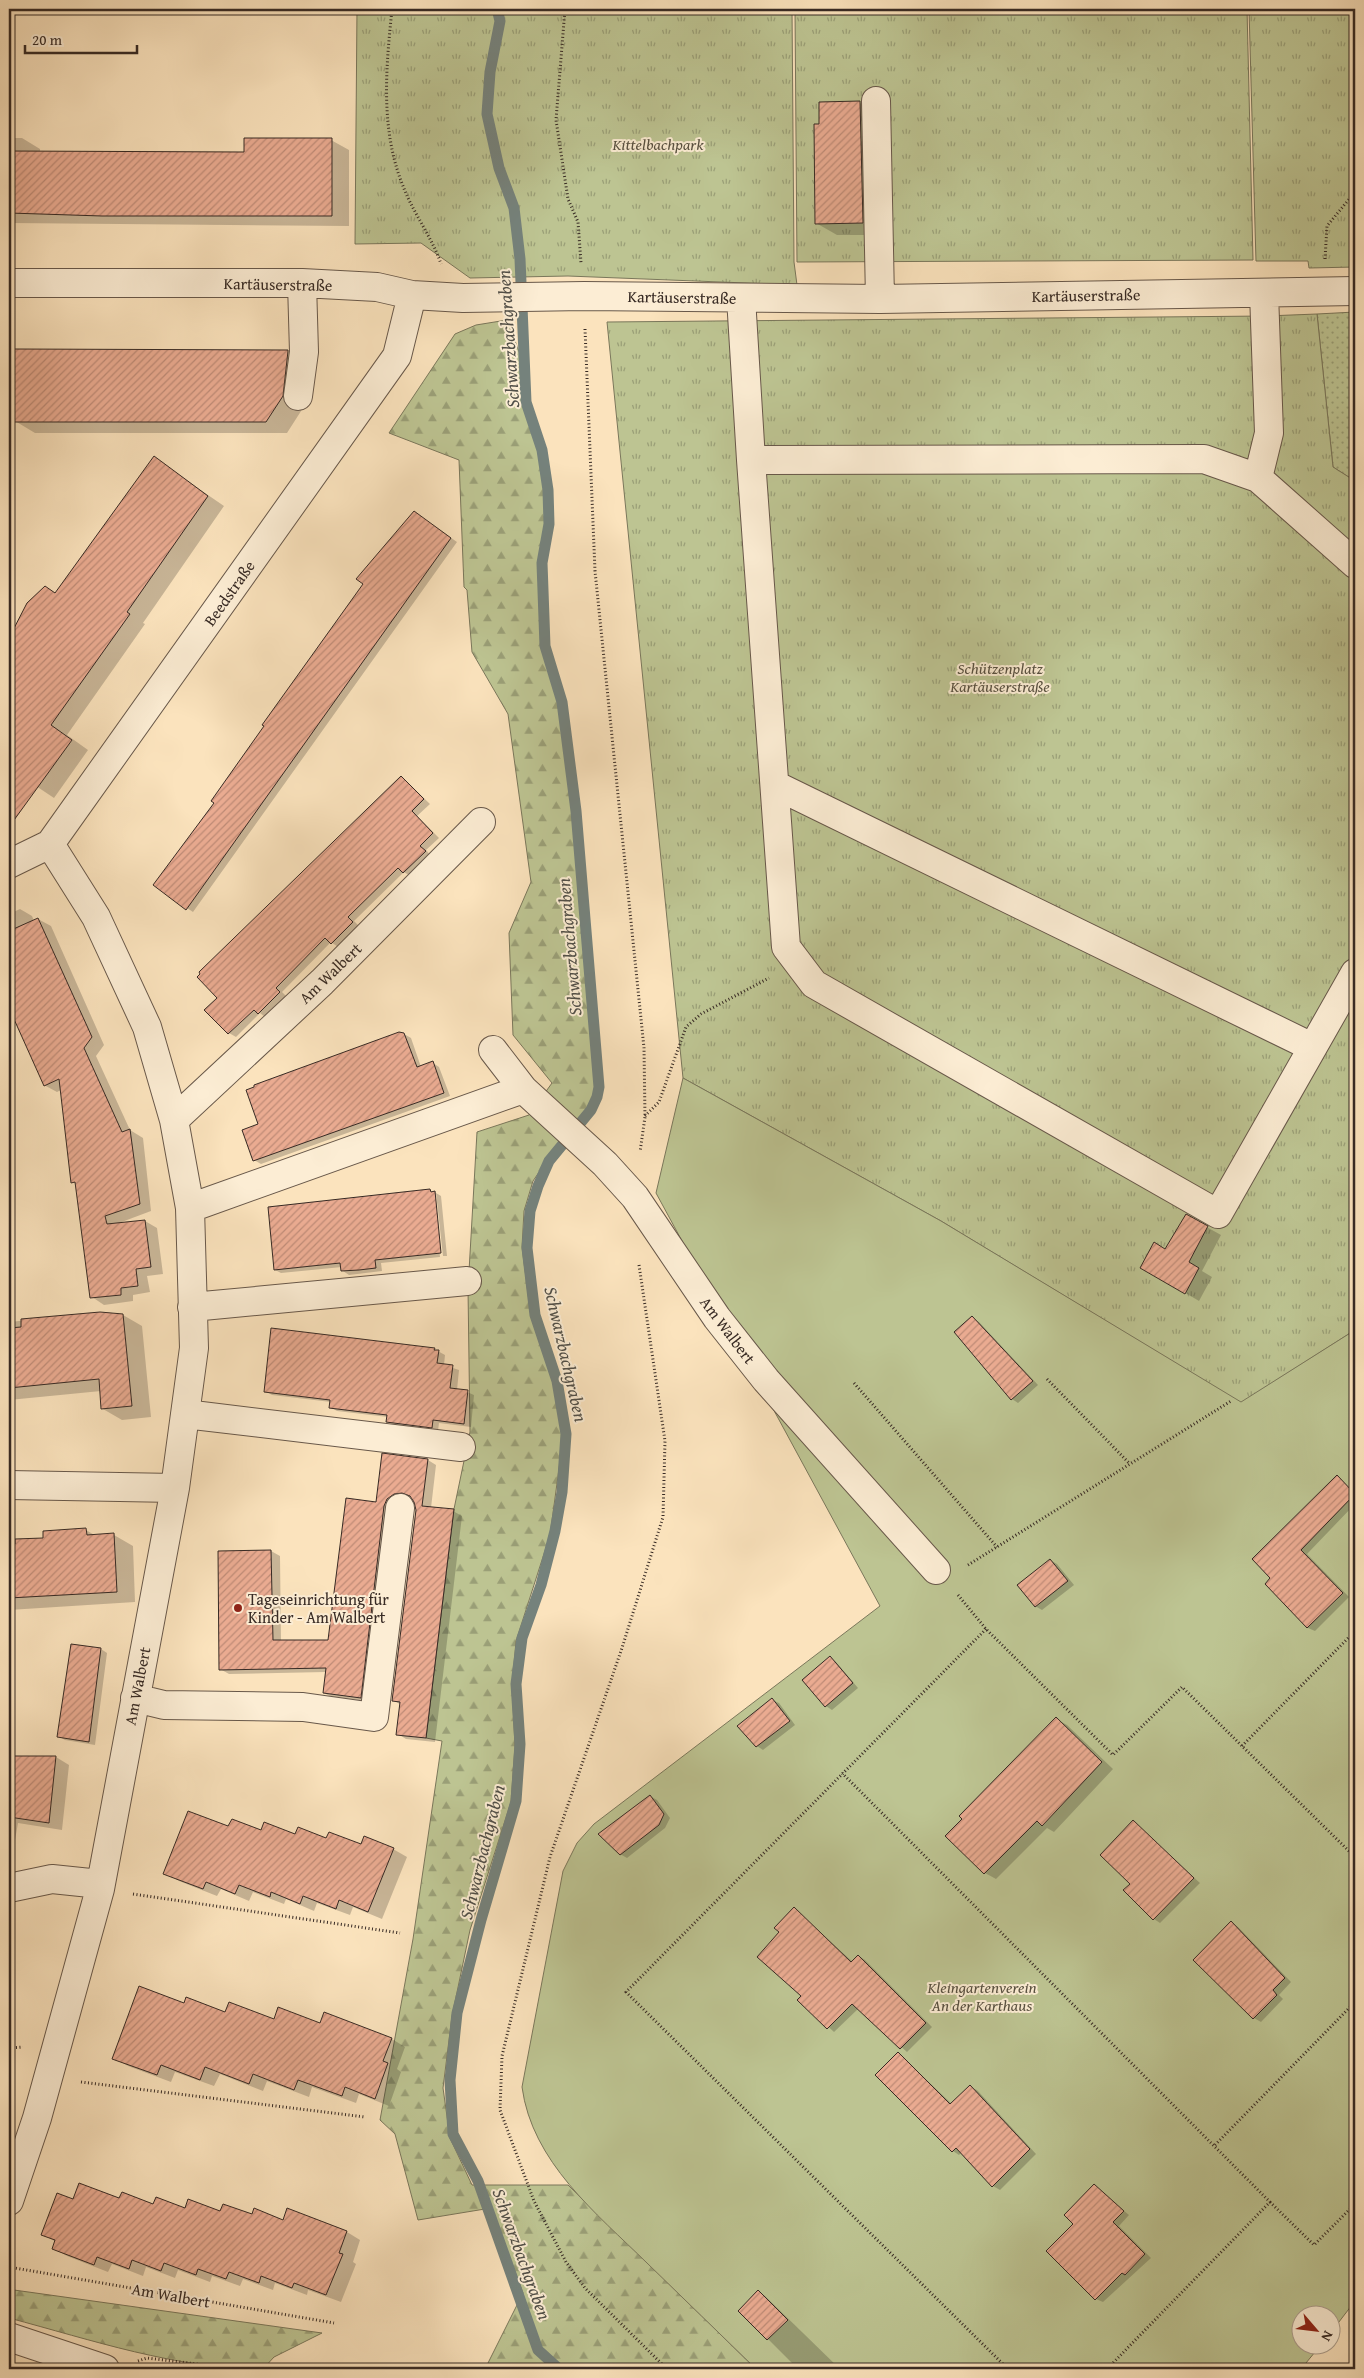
<svg xmlns="http://www.w3.org/2000/svg" width="1364" height="2378" font-family="'Gentium Book Plus',serif">
<style>
.grass{fill:url(#grass-dots);stroke:#7a775b}
.forest{fill:url(#forest-firs);stroke:#7a775b}
.park{fill:url(#park-tufts);stroke:#7a775b}
.garden{fill:#bdc492;stroke:#7a775b}
.shadow{fill:#0003}
.lines{fill:none;stroke-linecap:round;stroke-linejoin:round}
.stream{stroke:#75827c;stroke-width:11}
.building{fill:url(#building-hatch);stroke:#372a24}
.minor-casing{stroke:#68584a;stroke-width:30}
.path{stroke:#372a24;stroke-width:3;stroke-dasharray:1 2.5;stroke-linecap:butt}
.minor{stroke:#fcedd4;stroke-width:28}
.poi-dot{fill:#8f2418;stroke:#fcedd4;stroke-width:2}
.labels{text-anchor:middle;dominant-baseline:central;stroke-width:4;stroke-linejoin:round;paint-order:stroke}
.park-label{font-size:16px;font-style:italic;fill:#585040;stroke:#fcedd4}
.street-label{font-size:16px;fill:#372a24;stroke:#fcedd4}
.poi-label{font-size:16px;fill:#372a24;stroke:#fcedd4;text-anchor:start}
.water-label{font-size:18px;font-style:italic;fill:#514f48;stroke:#fcedd4}
</style>
<defs>
<pattern id="grass-dots" width="8" height="8" patternUnits="userSpaceOnUse" patternTransform="scale(1.25)"><rect width="8" height="8" fill="#bdc492"/><path d="M2 2h.1M6 6h.1" fill="none" stroke="#9a9f77" stroke-width="1.8" stroke-linecap="round"/></pattern>
<pattern id="forest-firs" width="22" height="20" patternUnits="userSpaceOnUse" patternTransform="scale(1.25)"><rect width="22" height="20" fill="#bdc492"/><path d="M5 1l3.5 6h-7zM16 11l3.5 6h-7z" fill="#9a9f77"/></pattern>
<pattern id="park-tufts" width="24" height="20" patternUnits="userSpaceOnUse" patternTransform="scale(1.25)"><rect width="24" height="20" fill="#bdc492"/><path d="M3 7l-1-3M5 7V3M7 7l1-3M15 17l-1-3M17 17v-4M19 17l1-3" fill="none" stroke="#9a9f77"/></pattern>
<pattern id="building-hatch" width="6" height="6" patternUnits="userSpaceOnUse" patternTransform="scale(1.25)"><rect width="6" height="6" fill="#eaab91"/><path d="M-1 1l2-2M0 6l6-6M5 7l2-2" fill="none" stroke="#be8b76"/></pattern>
</defs>
<rect width="100%" height="100%" fill="#fbe3bd"/>
<filter id="stains"><feTurbulence type="fractalNoise" baseFrequency=".004" numOctaves="4"/><feColorMatrix values="0 0 0 0 .2 0 0 0 0 .09 0 0 0 0 .02 0 0 0 .5 -.17"/></filter>
<radialGradient id="worn" r=".72"><stop offset=".6" stop-color="#630" stop-opacity="0"/><stop offset="1" stop-color="#630" stop-opacity=".3"/></radialGradient>
<path class="grass" d="M1355,312v169l-22,-14 -16,-153z"/>
<path class="forest" d="M507,320l13,34 4,49 15,49 5,41 1,30 -6,37v42l4,43 18,62 12,105 23,265 -2,23 -6,10 -40,49 -15,22 -9,30 -2,36 9,70 22,65 10,57 -13,96 -34,106 -4,45 3,60 -4,56 -41,128 -18,86 -9,72 7,50 22,47h96l188,184h-271l38,-76 -32,-85 -73,12 -23,-86 -15,-14 33,-181 29,-198 -16,-3 28,-229 16,-77 -2,-143 9,-157 52,-17 23,-32 -39,-48 -4,-102 22,-51 -23,-168 -36,-62 -5,-62 -3,-3 -5,-127 -70,-27 66,-99 21,-9z
M14,2290l308,43 -48,24 -11,12c-87,0 -171,-29 -254,-51v-13z"/>
<path class="park" d="M357,9h435l2,253 3,23 -229,-9 -98,2 -49,-35 -66,1z
M795,9h452l6,251 -456,2z
M1249,9h106v258l-46,1 -1,-7h-52z
M1317,314l16,153 22,14v849l-114,73 -300,-182 -258,-143 -76,-756 659,-6z"/>
<path class="garden" d="M683,1078l258,143 300,181 114,-72v971l-23,30v-15h-30v30h18l-19,23h-545c-36,-35 -73,-71 -109,-106 -51,-50 -115,-101 -125,-176l41,-216 14,-28 17,-19 286,-218 -224,-413z"/>
<path class="shadow" d="M860,103l21,12 2,120h-46l-21,-12 4,-98z
M9,138h13l18,11v4h205l86,-13 18,10v76l-340,-3z
M288,351l21,12 -6,45 -16,25h-252l-20,-12z
M154,458l70,48 -81,117 2,1 -78,111 21,15 -34,48 -45,-30v-107z
M421,517l36,25 -264,370 -6,-4z
M402,777l28,27 -13,12 22,22 -13,12 5,6 -21,20 -6,-4 -50,49 5,5 -21,21 -7,-5 -49,50 4,4 -21,21 -5,-4 -24,24 -7,-4 -10,-35z
M20,909l12,7 2,5 4,-2 13,7 53,119 -8,11 34,74 13,8 8,73 -32,12 26,-2 12,7 6,46 -16,2 3,16 -17,3v6l-29,4 -12,-8 -16,-113 -3,-2 -12,-92 -4,2 -13,-7 -35,-79v-92z
M404,1034l7,4 10,29 12,-4 6,4 11,29 -189,68 -7,-4 6,-35z
M430,1191l4,2 6,64 -59,6 1,8 -33,4 -6,-4 -1,-4 -61,6 -6,-3z
M436,1193l5,3 6,60h-4z
M1187,1216l34,19 -19,36 10,6 -13,24 -57,-34 23,-17z
M100,1313l23,2 19,11 9,91 -29,3 -19,-11 -2,-18 -92,9v-78z
M972,1318l7,4 59,63 -20,18 -6,-4z
M434,1349l11,6 -1,10 15,5 -2,20 10,2 7,3 -3,32 -32,-4 -1,8 -44,-6 -7,-3 1,-5 -51,-6 -7,-4 1,-5 -59,-7 -7,-4z
M428,1460l8,5 -5,43 22,3 9,5 -27,226 -29,-3 -8,-5 3,-29 -8,-5 24,-190 -5,-13 -9,1 -34,204 -36,-4 -9,-5 2,-21 -97,2 -9,-5 51,-118 9,5 1,86 48,-1 48,-138z
M1337,1477l18,16v11l-48,50 42,43 -34,34 -7,-3 -41,-44z
M86,1530l10,6 18,-1 19,11 2,56 -126,8v-64z
M1050,1560l7,4 17,21 -32,25 -7,-4z
M101,1649l6,4 -12,92 -30,-5 -7,-4z
M830,1658l6,4 22,26 -26,22 -6,-4 -22,-26z
M772,1700l7,3 16,22 -32,25 -6,-4z
M1056,1719l11,6 46,44 -59,63 -7,-4 -51,51 -11,-6z
M13,1757h43l13,8 -7,65 -44,-7 -3,17h-6v-73h4z
M650,1796l7,4 13,18 -5,10 -38,30 -7,-4z
M1133,1822l67,61 -40,40 -6,-4 -23,-35z
M229,1828l164,21 14,8 -25,62 -29,-12 -3,8 -33,-12 -3,8 -28,-12 -2,5 -31,-12 -4,9 -28,-12 -4,7 -38,-15 -14,-8z
M794,1909l59,53 6,-6 6,4 67,67 -25,25 -48,-44 -25,24 -35,-32 4,-4 -22,-64z
M1232,1923l6,4 53,55 -12,13 4,4 -22,23 -7,-4z
M185,2005l41,9 95,10 71,15 13,8 -8,22 4,3 -12,34 -30,-12 -3,9 -44,-16 -3,10 -42,-16 -4,10 -43,-17 -6,12 -39,-14 -4,10 -43,-16 -14,-8z
M898,2053l54,51 18,-17 7,3 59,64 -36,36 -7,-4 -32,-33 -2,2 -6,-4z
M9,2075l6,8 -6,5z
M1094,2186l35,29 -10,11 32,32 -48,44 -7,-3 -22,-75z
M73,2200h47l164,21 4,-11 59,22 13,8 -7,22 3,2 -15,38 -33,-12 -1,5 -32,-12 -2,7 -30,-11 -3,7 -28,-10 -2,6 -32,-12 -3,8 -29,-11 -3,9 -31,-12 -4,8 -41,-16 -14,-8 3,-6 -14,-8z
M759,2292l6,4 75,73h-42l-58,-58z"/>
<g class="lines">
<path class="stream" d="M497,9l3,12 -10,51 -3,42 12,54 15,40 6,51 6,143 16,48 6,40 1,34 -7,39 3,83 17,56 14,109 23,276 -2,10 -6,13 -42,51 -11,25 -8,25 -3,37 8,67 22,66 9,53 -4,58 -7,39 -14,54 -19,53 -6,46 4,60 -4,57 -35,119 -24,93 -7,67 3,54 25,47 60,169 21,19"/>
</g>
<path class="building" d="M860,101l3,122 -48,1 -1,-100h5v-22z
M244,138h88v78h-230l-93,-3v-62l235,1z
M14,349l274,1v1l-5,45 -17,26h-253z
M154,456l54,40 -81,116 3,2 -79,111 21,15 -63,87v-189l18,-35 18,-17 10,7z
M414,511l37,27 -265,372 -33,-25 61,-82 -3,-2 53,-75 -2,-1 101,-141 -7,-5z
M401,776l23,23 -12,12 21,22 -13,13 6,5 -23,22 -5,-5 -50,49 5,5 -22,22 -6,-6 -49,50 4,4 -22,22 -4,-4 -26,24 -24,-24 13,-12 -20,-21 3,-3 -1,-2z
M38,918l54,119 -8,11 38,84 8,-3 10,75 -35,12 2,8 38,-4 6,47 -15,2 2,17 -17,2v7l-31,3 -15,-116 -4,1 -12,-104 -15,7 -35,-78v-77z
M399,1032l5,1 13,34 16,-6 11,32 -191,68 -11,-31 16,-6 -12,-34 8,-3v-2z
M430,1189l1,3 4,-1 6,62 -66,7 1,8 -17,2 -18,1 -1,-8 -66,7 -6,-63z
M1186,1214l22,12 -19,36 10,6 -14,26 -45,-26 14,-26 11,7z
M100,1312l23,2 9,92 -31,3 -2,-30 -90,9v-60l12,-1v-8z
M972,1316l61,65 -22,19 -57,-68z
M271,1328l164,20 -1,2h5l-2,13 16,2 -3,23 18,2 -4,34 -31,-4 -1,8 -46,-6 1,-7 -58,-7 1,-8 -66,-8z
M382,1453l46,6 -6,47 32,3 -28,229 -30,-3 4,-33 -8,-1 24,-191 -2,-8 -4,-6 -8,-3 -8,1 -7,5 -3,7 -23,192 -38,-5 3,-25 -107,2 -1,-119 53,-1 2,90h55l18,-142 30,4z
M1337,1475l18,19 -54,56 42,43 -36,35 -42,-44 5,-6 -18,-19z
M86,1528l1,7 27,-2 3,59 -108,6v-53l6,-1v-5l28,-1v-7z
M1050,1559l18,22 -33,26 -18,-22z
M71,1644l30,4 -12,94 -32,-5z
M830,1656l23,27 -28,24 -23,-27z
M772,1698l18,23 -34,26 -19,-21z
M1056,1717l46,45 -60,64 -5,-5 -53,53 -39,-38 17,-17 -3,-3z
M12,1756h44l-7,67 -40,-6v-51h2z
M650,1795l14,19 -5,11 -39,30 -22,-21z
M188,1811l40,15 4,-7 29,11 3,-8 31,12 3,-7 28,11 3,-6 32,12 3,-8 30,12 -26,64 -29,-12 -3,9 -33,-13 -3,8 -29,-12 -1,5 -31,-12 -4,9 -29,-12 -3,7 -40,-15z
M1133,1820l61,58 -41,42 -30,-30 7,-6 -30,-29z
M794,1907l57,55 7,-7 68,68 -26,26 -48,-45 -25,25 -30,-29 4,-4 -44,-39 22,-25 -5,-4z
M1231,1921l54,57 -12,12 4,5 -24,24 -60,-59z
M139,1986l45,17 2,-6 39,15 4,-10 45,17 4,-12 42,16 4,-11 68,26 -9,23 5,2 -13,36 -30,-12 -3,9 -44,-16 -4,10 -41,-16 -4,10 -44,-17 -5,13 -39,-15 -4,10 -45,-16z
M898,2052l52,52 20,-19 60,64 -38,38 -36,-39 -4,4 -77,-77z
M79,2183l40,15 3,-6 31,12 3,-7 29,11 3,-9 32,12 3,-7 29,10 2,-6 29,12 4,-12 60,23 -8,22 4,1 -17,41 -32,-12 -2,5 -31,-12 -2,7 -30,-11 -3,7 -28,-10 -2,6 -32,-12 -3,8 -29,-11 -3,9 -32,-12 -3,8 -42,-16 3,-9 -14,-5 16,-42 16,6z
M1094,2184l30,27 -11,11 32,32 -20,21 -3,-2 -27,27 -49,-49 27,-27 -9,-9z
M758,2290l30,30 -21,20 -29,-29z"/>
<g class="lines">
<defs>
<path id="minor" d="M876,101l4,198
M9,283h293l75,4 35,8 51,3 121,-2 296,3 475,-8
M741,298l10,162
M298,396l6,-44 -2,-69
M1258,478l11,-45 -5,-140
M1355,564l-97,-86 -54,-19 -453,1 35,487 28,37 404,230 137,-241
M775,785l537,262
M9,864l41,-20 347,-488 15,-61
M493,1050l30,39 82,75 30,33 82,121 49,62 170,190
M174,1120l148,-138 159,-160
M190,1208l333,-119
M192,1307l275,-26
M185,1414l276,33
M9,1485l166,3
M135,1698l29,7 139,2 71,10 26,-209
M9,1888l43,-9 48,5
M9,2201l28,-83 63,-229 75,-401 19,-140 -4,-140 -16,-88 -27,-93 -51,-110 -46,-73
M9,2337l96,32"/>
</defs>
<use href="#minor" class="minor-casing"/>
<path class="path" d="M392,9c-6,59 -12,120 11,177 10,27 29,51 38,78
M565,9l-9,111 12,79 10,23 3,41
M1325,259l2,-33 28,-34
M585,329l10,242 49,477 1,69 -5,35
M645,1116l14,-14 27,-75 15,-13 68,-36
M639,1265l26,176 -2,76 -41,131 -72,209 -48,199 -2,54 34,91 32,61 19,26 82,81
M1047,1379l83,85
M854,1383l143,164
M968,1565l263,-164
M958,1595l28,34 127,126 69,-68 173,170
M986,1629l-360,363 382,377
M1242,1746l113,-115
M842,1773l428,429 -163,167
M133,1894l267,39
M9,2048l14,-1
M81,2082l284,35
M1215,2145l140,-143
M1270,2202l44,43 41,-41
M9,2267l325,56
M138,2361l9,-3 91,11"/>
<use href="#minor" class="minor"/>
</g>
<circle class="poi-dot" cx="238" cy="1608" r="5"/>
<g class="labels">
<g class="park-label">
<text x="658" y="144">Kittelbachpark</text>
<text x="1000" y="668">Schützenplatz<tspan x="1000" dy="18">Kartäuserstraße</tspan></text>
<text x="982" y="1987">Kleingartenverein<tspan x="982" dy="18">An der Karthaus</tspan></text>
</g>
<g class="street-label">
<text transform="translate(278 284) rotate(1)">Kartäuserstraße</text>
<text transform="translate(1086 295) rotate(-1)">Kartäuserstraße</text>
<text transform="translate(682 297) rotate(1)">Kartäuserstraße</text>
<text transform="translate(229 593) rotate(-55)">Beedstraße</text>
<text transform="translate(330 973) rotate(-44)">Am Walbert</text>
<text transform="translate(728 1330) rotate(53)">Am Walbert</text>
<text transform="translate(137 1686) rotate(-79)">Am Walbert</text>
<text transform="translate(171 2295) rotate(10)">Am Walbert</text>
</g>
<g class="poi-label">
<text x="248" y="1599">Tageseinrichtung für<tspan x="248" dy="18">Kinder - Am Walbert</tspan></text>
</g>
<g class="water-label">
<text transform="translate(508 339) rotate(-94)">Schwarzbachgraben</text>
<text transform="translate(569 947) rotate(-95)">Schwarzbachgraben</text>
<text transform="translate(566 1354) rotate(77)">Schwarzbachgraben</text>
<text transform="translate(482 1852) rotate(-76)">Schwarzbachgraben</text>
<text transform="translate(522 2254) rotate(70)">Schwarzbachgraben</text>
</g>
</g>
<rect width="1364" height="2378" fill="none" stroke="#fbe3bd" stroke-width="30"/>
<rect x="10" y="10" width="1344" height="2358" fill="none" stroke="#372a24" stroke-width="2.5"/>
<rect x="15" y="15" width="1334" height="2348" fill="none" stroke="#372a24"/>
<g transform="translate(1316 2330) rotate(118)"><circle r="24" fill="#fcedd4" stroke="#ad9f8e"/>
<path d="M0-4L9 19L0 12L-9 19Z" fill="#8f2418"/>
<text y="-8" font-size="14" font-weight="bold" text-anchor="middle" fill="#372a24">N</text>
</g>
<path d="M25 45v8h112v-8" fill="none" stroke="#372a24" stroke-width="2.5"/>
<text x="32" y="45" font-size="15" fill="#372a24" stroke="#fcedd4" stroke-width="4" paint-order="stroke">20 m</text>
<rect width="100%" height="100%" filter="url(#stains)"/>
<rect width="100%" height="100%" fill="url(#worn)"/>
</svg>
